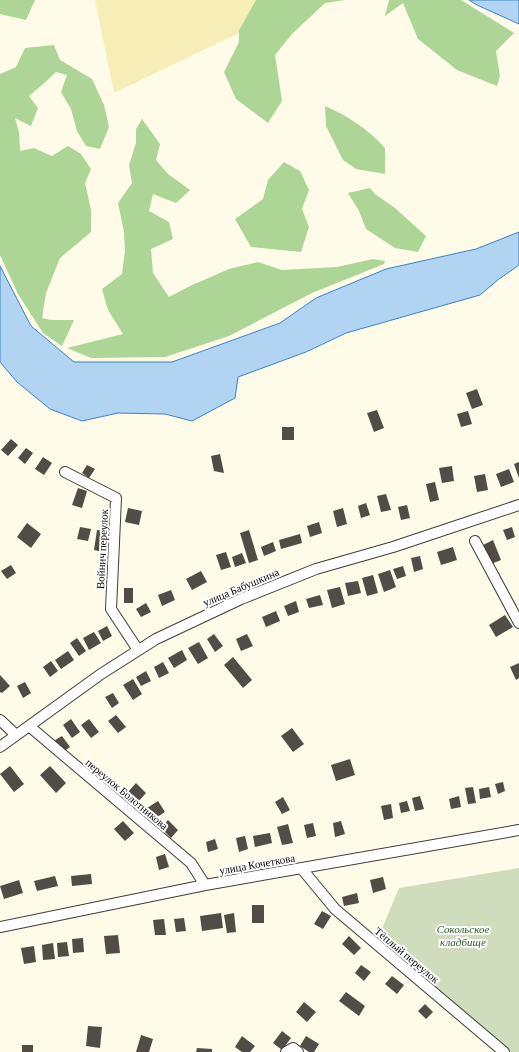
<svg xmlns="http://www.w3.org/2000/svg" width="519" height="1052" font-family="'Crimson Pro',serif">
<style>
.forest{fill:#add595}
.sand{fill:#f7eeb7}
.cemetery{fill:#d0ddbc}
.water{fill:#b0d4f2;stroke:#3b83c5}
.building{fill:#524c47}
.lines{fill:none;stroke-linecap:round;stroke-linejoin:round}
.minor-casing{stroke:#3d3d3d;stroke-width:12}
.minor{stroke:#fff;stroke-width:10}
.labels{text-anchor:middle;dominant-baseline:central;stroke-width:4;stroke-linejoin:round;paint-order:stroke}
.street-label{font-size:11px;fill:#0a0a0a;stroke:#fff}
.park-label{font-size:11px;font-style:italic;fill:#275d1f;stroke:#fff}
</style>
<rect width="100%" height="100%" fill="#fefbe8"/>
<path class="forest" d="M0,0h35l-9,20 -26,-6z
M246,0h99l-20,3 -33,31 -17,21 7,46 -14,22 -32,-24 -12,-27 15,-30 -1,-29z
M389,0h72l53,33 -18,18 4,25 -3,10 -40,-16 -39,-31 -15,-36 -18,13z
M54,45l6,15 32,19 12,26 5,22 -9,22 -14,-3 -9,-15 -6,-22 -10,-17 6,-17 -11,-3 -14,13 -13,11 9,12 -7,18 -16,-8 4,14 1,19 14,-3 18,8 16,-10 13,8 10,15 -6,14 6,27v22l-31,26 -14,35 -4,25 9,2h23l-12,26 -19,-13 -25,-39 -18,-39v-181l16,-7 9,-19z
M325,106c23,10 43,23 60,42v26l-29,-5 -13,-9 -17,-34z
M142,119l18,25 -4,16 12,14 22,16 -14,13 -23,-9 -4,17 20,11 4,17 -22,10 2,24 16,24 21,-11 39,-17 29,-7 24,8 55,-3 36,-8 12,2 -1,3 -72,29 -83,43 -64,21 -74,1 -24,-10 56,-14 -15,-24 -6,-21 20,-15 3,-23 -1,-19 -6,-29 14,-20 -3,-18 7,-22v-14z
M284,162l16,9 9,19 -7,19 7,18 -8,25 -50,-5 -16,-28 28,-20 5,-19z
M370,188l5,6 20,14 31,28 -8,16 -23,-4 -29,-19 -7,-18 -11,-18z"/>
<path class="sand" d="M95,0h161l-19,34 -123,59z"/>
<path class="cemetery" d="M519,868v184h-8l-133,-114 21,-50z"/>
<path class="water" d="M469,0h50v24l-42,-19z
M519,232v33l-20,14 -19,16 -134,38 -40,19 -68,25 -3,21 -43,23 -27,-7 -47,-1 -36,8 -32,-12 -33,-27 -17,-20v-96l31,60 43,36h98l108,-39 36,-25 70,-29 90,-20z"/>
<path class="building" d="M477,389l6,16 -11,4 -6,-16z
M377,410l7,18 -10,4 -7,-19z
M468,411l4,13 -11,3 -4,-13z
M282,427h12v13h-12z
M11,439l7,6 -10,11 -7,-6z
M26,448l7,5 -8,11 -7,-6z
M220,454l4,19 -10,-2 -3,-15z
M43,457l9,6 -8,12 -9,-6z
M519,462v16l-5,-14z
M87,465l8,4 -6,9 -7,-5z
M452,466l2,15 -12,2 -3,-15z
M509,469l5,13 -13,5 -5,-13z
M485,474l3,16 -11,2 -3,-16z
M435,482l4,18 -9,2 -4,-18z
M78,488l9,3 -5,17 -10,-3z
M386,494l5,16 -10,2 -4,-16z
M366,503l4,12 -9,3 -3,-12z
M407,505l3,13 -9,2 -3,-13z
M128,508l14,3 -3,14 -14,-3z
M343,508l4,16 -10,3 -4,-16z
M319,522l3,11 -12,4 -3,-11z
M27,523l14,11 -10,14 -14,-11z
M80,527l11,2 -3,12 -11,-2z
M512,527l3,10 -8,3 -4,-10z
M97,530l9,1 -3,21 -9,-2z
M249,530l9,30 -9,3 -9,-30z
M300,534l2,9 -21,6 -2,-9z
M493,540l8,20 -10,4 -8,-19z
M273,542l3,9 -12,5 -3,-9z
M453,547l4,13 -16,5 -4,-13z
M226,552l5,15 -10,3 -5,-15z
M242,553l4,10 -11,4 -3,-10z
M420,556l3,13 -9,3 -3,-14z
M11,565l5,8 -9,6 -6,-8z
M403,566l3,10 -9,3 -4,-10z
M390,570l6,17 -12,5 -6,-18z
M201,571l6,11 -15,8 -6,-11z
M373,575l5,18 -11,3 -5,-18z
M358,581l3,12 -13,3 -3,-13z
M340,587l5,17 -13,4 -5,-18z
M124,588h9v15h-9z
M171,590l4,10 -13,6 -4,-11z
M320,595l3,10 -14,3 -3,-9z
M296,601l3,11 -11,4 -4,-10z
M146,603l5,9 -10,5 -5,-8z
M276,611l4,10 -14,6 -4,-10z
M505,615l8,12 -17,10 -7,-12z
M107,626l5,10 -9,5 -5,-10z
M94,632l7,11 -12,7 -6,-12z
M214,634l9,12 -8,6 -8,-13z
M247,634l6,12 -12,5 -5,-12z
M77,638l9,13 -7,5 -9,-13z
M199,642l9,16 -10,6 -10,-16z
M182,650l5,10 -13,8 -6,-10z
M68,651l6,9 -13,9 -6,-9z
M233,657l19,23 -9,8 -19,-23z
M51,661l7,10 -8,6 -7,-10z
M163,662l6,11 -10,5 -5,-11z
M519,663v15l-3,2 -6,-13z
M146,671l5,10 -10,5 -5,-9z
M0,675l10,11 -8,7 -2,-1z
M133,679l9,15 -9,6 -10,-15z
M25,682l6,11 -8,5 -6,-12z
M113,693l6,10 -7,5 -7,-11z
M116,715l10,12 -8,6 -10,-12z
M71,719l9,13 -8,6 -9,-13z
M89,719l10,13 -8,6 -10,-13z
M292,728l12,16 -11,8 -12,-16z
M62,736l8,11 -7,5 -8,-12z
M350,759l5,16 -19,6 -5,-16z
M10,766l14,18 -10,8 -14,-18z
M50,766l16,17 -10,10 -16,-18z
M503,782l2,9 -7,3 -3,-10z
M136,783l10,10 -8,9 -10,-10z
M473,787l3,16 -8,1 -3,-16z
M489,787l2,10 -11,2 -1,-10z
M420,796l4,13 -9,2 -3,-13z
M459,796l2,11 -10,2 -2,-10z
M283,797l7,13 -8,4 -7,-12z
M158,801l7,11 -11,7 -7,-11z
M407,801l3,10 -9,2 -2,-10z
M391,804l2,14 -9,2 -3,-14z
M168,820l10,10 -7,8 -10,-10z
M123,821l11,12 -9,8 -11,-12z
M341,821l4,13 -10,3 -2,-14z
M313,823l3,13 -9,2 -3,-13z
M288,824l5,19 -11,2 -5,-18z
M270,833l2,10 -17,4 -2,-11z
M245,836l3,13 -9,3 -3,-14z
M215,839l3,10 -10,3 -2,-10z
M165,854l4,13 -10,3 -3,-13z
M91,874l1,10 -20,2 -1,-10z
M55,876l3,10 -21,5 -3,-10z
M383,877l3,12 -13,4 -3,-13z
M19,880l4,13 -19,6 -4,-13z
M357,893l2,10 -15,3 -2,-9z
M252,905h12v18h-12z
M322,911l9,5 -8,13 -9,-5z
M221,913l2,15 -21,3 -2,-15z
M234,913l2,19 -9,1 -3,-18z
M184,918l2,13 -10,1 -2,-13z
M164,919l2,16h-11l-2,-15z
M118,935l2,18 -14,1 -2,-18z
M349,936l12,12 -7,7 -12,-11z
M83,938l1,14 -11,1 -1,-14z
M67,942l2,14 -11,1 -1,-14z
M53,943l2,16 -12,1 -1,-15z
M34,946l2,16 -12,2 -3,-16z
M361,965l10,7 -7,9 -9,-8z
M392,976l12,9 -7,9 -12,-10z
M346,992l19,14 -6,10 -20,-15z
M304,1002l12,10 -9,10 -11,-10z
M425,1004l8,8 -7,7 -8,-8z
M88,1026l14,1 -2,21 -14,-2z
M282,1031l9,7 -9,12 -9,-7z
M141,1035l12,4 -4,13h-13z
M242,1036l13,10 -5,6h-8l-7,-5z
M306,1036l13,8 -5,8h-5l-9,-6z
M22,1045h11v7h-11z
M197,1048l15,1v3h-16z"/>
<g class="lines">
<defs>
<path id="minor" d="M65,472l51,26 -5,111 27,41
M475,541l44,82
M0,720l16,15
M29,726l162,137 14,22
M0,747l101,-73 55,-35 85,-40 75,-30 77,-22 126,-42
M302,869l33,40 169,143
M0,927l205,-42 314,-55
M286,1052l7,-4 5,4"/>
</defs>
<use href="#minor" class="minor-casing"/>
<use href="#minor" class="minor"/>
</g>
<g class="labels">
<g class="street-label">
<text transform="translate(102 549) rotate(-87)">Войнич переулок</text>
<text transform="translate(241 587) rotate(-23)">улица Бабушкина</text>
<text transform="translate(127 794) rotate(40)">переулок Болотникова</text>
<text transform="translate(257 864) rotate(-10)">улица Кочеткова</text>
<text transform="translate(407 955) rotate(40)">Тёплый переулок</text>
</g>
<g class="park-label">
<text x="463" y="929">Сокольское<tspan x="463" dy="13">кладбище</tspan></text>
</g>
</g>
</svg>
